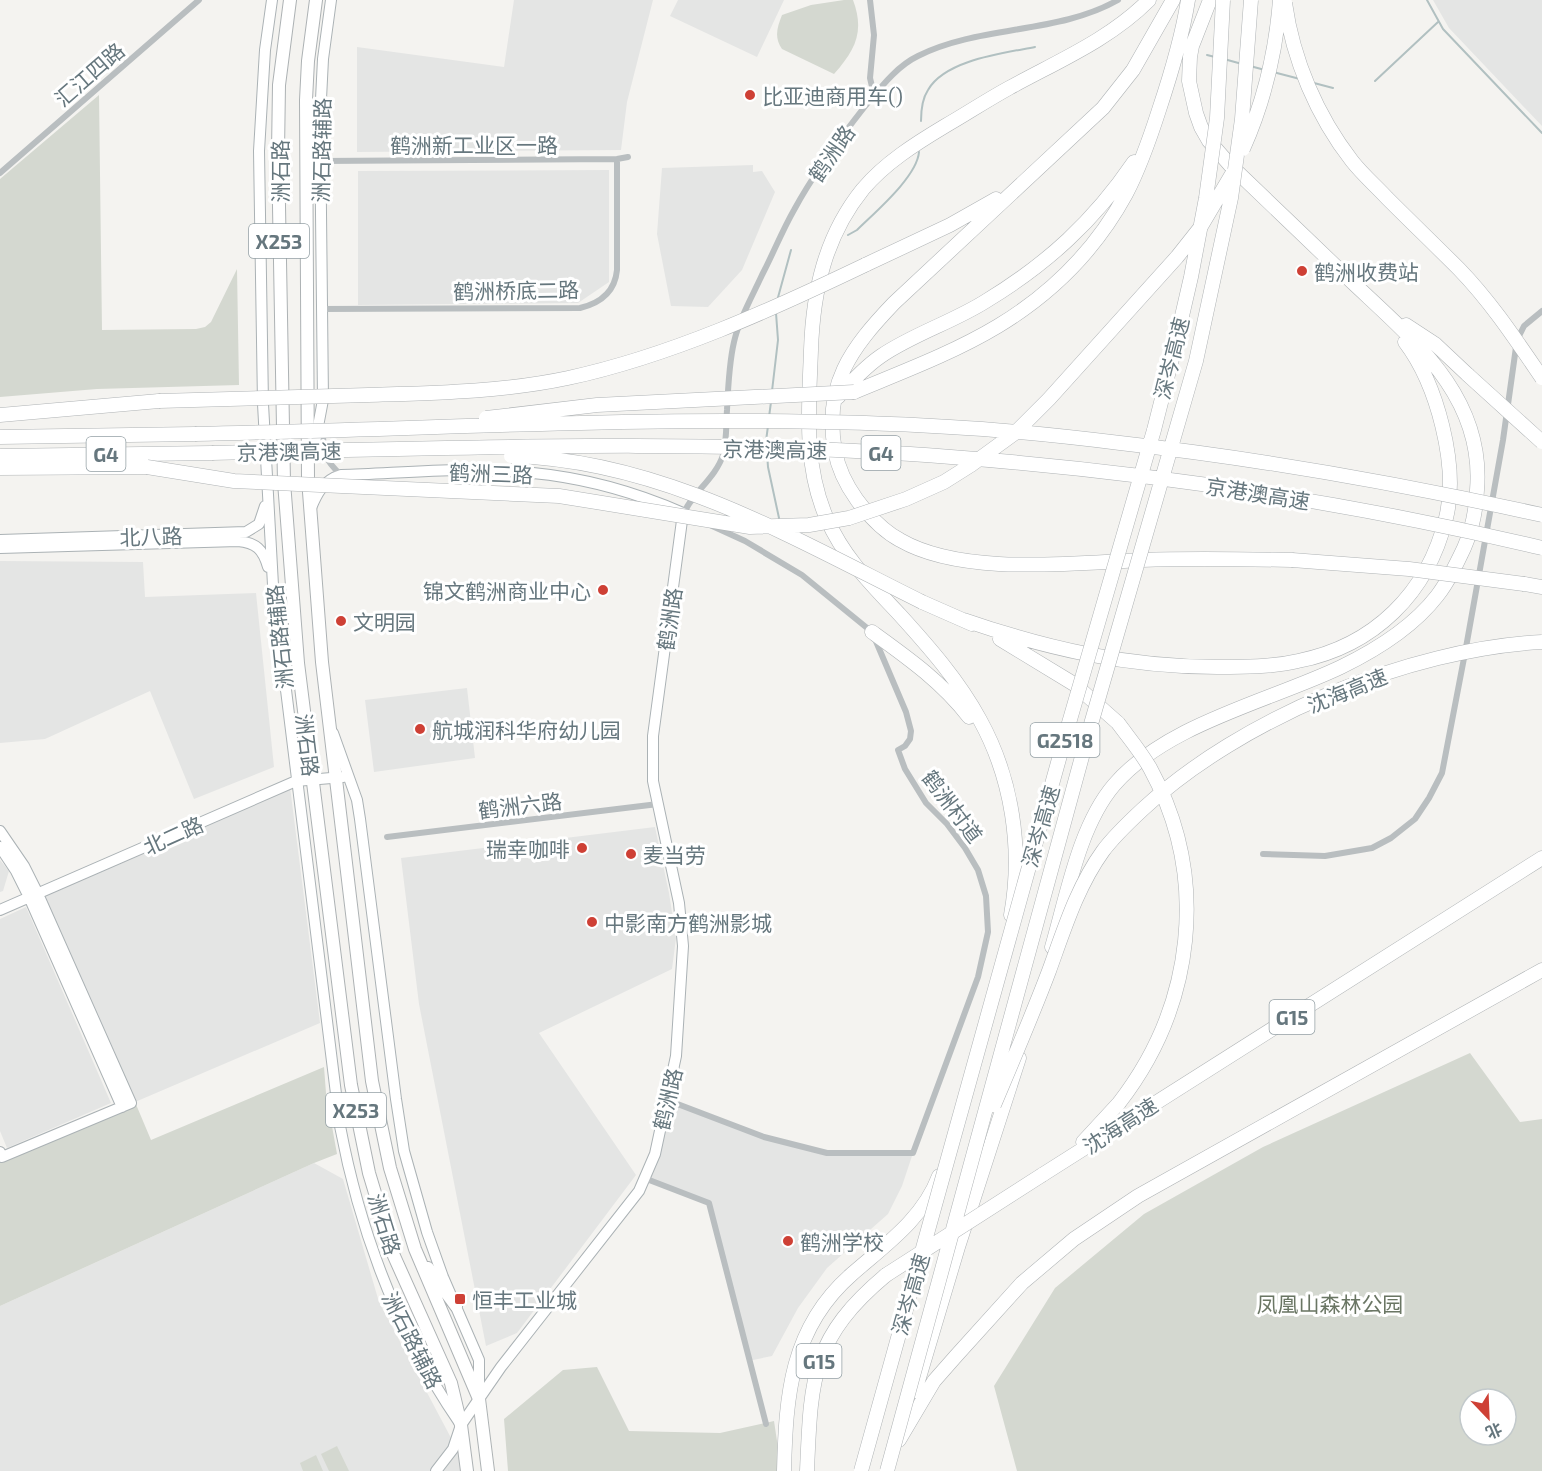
<svg xmlns="http://www.w3.org/2000/svg" width="1542" height="1471" font-family="'Exo 2','Noto Sans SC',sans-serif">
<style>
.built{fill:#e4e5e4}
.green{fill:#d4d8d0;fill-rule:evenodd}
.lines{fill:none;stroke-linecap:round;stroke-linejoin:round}
.stream{stroke:#b1c0c1;stroke-width:2}
.secondary-casing{stroke:#abb2b5;stroke-width:12}
.primary-casing{stroke:#adb2b4;stroke-width:14}
.highway-casing{stroke:#afb3b5;stroke-width:15}
.street{stroke:#b9bec0;stroke-width:6}
.secondary{stroke:#fff;stroke-width:10}
.primary{stroke:#fff;stroke-width:12}
.highway{stroke:#fff;stroke-width:14}
.highway-bridge-casing{stroke:#afb3b5;stroke-width:15;stroke-linecap:butt}
.highway-bridge{stroke:#fff;stroke-width:14}
.poi-dot{fill:#ce4035;stroke:#fff;stroke-width:2}
.labels{text-anchor:middle;dominant-baseline:central;stroke-width:6;stroke-linejoin:round;paint-order:stroke}
.shield{fill:#fff;stroke:#94a0a5;stroke-width:1.5}
.shield-label{font-size:20px;font-weight:bold;fill:#66777e}
.street-label{font-size:21px;fill:#66777e;stroke:#fff}
.poi-label{font-size:21px;fill:#66777e;stroke:#fff;text-anchor:start}
.park-label{font-size:21px;fill:#6a7664;stroke:#fff}
</style>
<rect width="100%" height="100%" fill="#f4f3f0"/>
<path class="built" d="M514,0h139l-26,102 -6,48 -264,2v-105l147,20z
M678,0h106l-27,57 -87,-41z
M1433,0h109v126l-93,-98z
M753,165v7l9,-1 13,21 -33,78 -34,37 -37,-1 -14,-72 5,-66z
M609,170v112l-31,21 -220,2v-134z
M0,561l143,1 2,35 111,-4 18,174 -80,32 -44,-108 -105,48 -45,4z
M467,688l8,70 -101,14 -9,-72z
M290,787l30,236 -185,79 -92,-206z
M655,827l14,66 7,45 -4,31 -133,64 97,142 -119,158 -31,13 -67,-342 -18,-146z
M0,860l9,11 -6,20 -3,1z
M26,907l85,196 -104,45 -7,-17v-212z
M667,1100l97,37 63,16h86l-11,33 -14,28 -61,54 -29,40 -26,48 -24,5 -39,-158 -65,-25z
M314,1163l29,16 36,123 80,151 1,18h-460v-165z"/>
<path class="green" d="M844,0h9c12,32 2,50 -19,74l-52,-25c-8,-12 -5,-21 0,-34l29,-10z
M99,95l3,235 94,-1 9,-2 6,-5 26,-53 2,116 -142,4 -97,8v-218z
M1470,1053l50,69 22,-3v352h-525l-23,-85 61,-98 89,-74 119,-67zM1470,1399h36v36h-36z
M324,1067l2,26 11,61 -23,9 -314,143v-154l2,4 133,-54 16,38z
M597,1367l32,64 91,2 54,-12 6,40 -2,10h-270l-4,-52 59,-49z
M337,1446l12,25h-20l-8,-17z
M316,1455l7,16h-20l-3,-8z"/>
<g class="lines">
<path class="stream" d="M1427,0l16,29 99,104
M1207,55l8,2
M1224,59l18,5
M1250,66l15,4
M1273,72l27,7
M1375,81l63,-59
M1314,83l19,5
M921,121c0,-11 1,-22 7,-31 17,-30 76,-37 107,-43
M848,235l9,-5c17,-17 60,-53 62,-78
M777,301l14,-51
M772,391l6,-51 -2,-27
M769,417l2,-15
M766,441l2,-15
M767,453l1,14 11,51"/>
<defs>
<path id="secondary" d="M272,0l-7,50 -6,101 4,253 10,181 67,541c20,106 58,207 119,296
M312,458l11,-58 -3,-281 3,-60 8,-59
M311,508c6,-15 13,-28 30,-33 64,-2 129,-9 192,-2 52,5 102,19 150,40l-30,223v45l26,122 4,43 -7,110 -21,98 -16,37 -138,176 -40,58 -8,24 -17,22
M0,540l246,-8 13,-8 6,-18
M0,548l238,-7c18,2 25,8 30,26
M333,733l24,67 3,19 36,280 8,52 23,81 16,45 36,83v38
M0,831l24,35 14,28 93,209 -129,54 -2,-5
M0,847l16,24 13,26 93,210
M0,910l296,-129 47,-4"/>
<path id="primary" d="M290,0l-11,85 -1,66 6,331 14,181 53,422 18,88 25,83 57,127 10,42 6,46
M316,0l-8,61 -2,39 2,379 14,183 50,419 18,87 25,81 64,150 9,72
M428,1268l28,38"/>
<path id="highway" d="M1173,0l-40,70 -30,38 -209,195c-43,45 -71,82 -59,148 3,17 12,35 22,49 12,16 26,31 43,40 62,36 171,23 242,20 50,-2 100,-1 150,0
M865,265l85,-40 46,-26
M1406,325l29,19 33,31
M854,392c48,-20 99,-39 144,-66 53,-32 98,-77 128,-132 14,-27 24,-56 33,-84 12,-36 23,-72 29,-110
M838,397c13,-15 27,-30 43,-41 32,-22 72,-34 105,-55 61,-37 108,-80 148,-139
M0,415l159,-14
M0,437l195,-3
M0,456l212,-3
M0,468l147,-1
M1524,584l18,3
M922,602l50,22
M964,620c84,29 164,47 253,47 27,0 55,0 81,-6 76,-15 130,-68 148,-143 13,-52 -9,-134 -41,-176
M872,632c36,26 70,50 97,85
M1000,639l74,45 44,39
M1011,915c12,-66 1,-137 -31,-195 -21,-39 -51,-73 -80,-105 -28,-30 -56,-57 -73,-96 -24,-54 -18,-112 -16,-169 2,-59 14,-114 52,-161 22,-26 52,-45 82,-63 21,-12 42,-26 64,-38 49,-27 100,-48 140,-88
M1052,947c15,-51 27,-121 62,-162 52,-61 156,-84 227,-118 35,-17 72,-40 96,-71 11,-14 19,-31 27,-48 8,-18 12,-38 13,-58 8,-95 -66,-152 -128,-211 -40,-38 -79,-76 -119,-114l-21,-24 -8,-14 -5,-14 -7,-32 1,-24 2,-11 18,-46
M1083,1142l36,-39
M1042,1175l500,-317
M915,1391l43,-144 61,-189
M899,1440l35,-59 22,-25 66,-73 52,-44 64,-43 404,-226
M784,1471c2,-75 6,-143 68,-197 33,-29 71,-55 87,-98
M807,1471c4,-93 4,-133 79,-196"/>
</defs>
<use href="#secondary" class="secondary-casing"/>
<use href="#primary" class="primary-casing"/>
<use href="#highway" class="highway-casing"/>
<path class="street" d="M870,0l4,35 -4,43 4,17
M320,161l297,-2 11,-2
M0,173l199,-173
M321,309l259,-1c21,-5 35,-17 37,-38v-111
M323,431c0,22 1,28 18,44
M684,514c5,-18 32,-36 39,-59 4,-15 3,-31 4,-45 1,-22 2,-47 7,-68 5,-23 18,-45 28,-67 11,-21 20,-44 32,-65 20,-37 46,-72 72,-105 15,-18 31,-39 52,-49 62,-31 141,-22 200,-56
M387,837l271,-33
M1263,854l62,2 47,-8 19,-10 24,-19 14,-21 13,-25 23,-120 38,-213 14,-100 7,-14 18,-15
M667,1100l97,37 63,16h86l65,-176 10,-45 -2,-36 -8,-26 -13,-22 -18,-24 -21,-21 -21,-34 -7,-19 7,-4 5,-7 1,-8 -5,-19 -34,-80 -70,-57 -57,-34 -35,-16
M644,1178l65,25 57,221"/>
<use href="#secondary" class="secondary"/>
<use href="#primary" class="primary"/>
<use href="#highway" class="highway"/>
<defs>
<path id="highway-bridge" d="M1285,3c8,57 32,113 67,158 11,14 24,25 35,37 24,24 48,47 72,71 32,33 57,71 83,109
M1243,149c21,-47 33,-98 37,-149
M1468,375l74,67
M159,401c70,-2 139,-4 209,-6 67,-2 134,-3 200,-17 102,-22 203,-68 297,-113
M486,418l111,-13 257,-13
M195,434c251,-5 504,-22 755,-7 57,3 113,9 170,16 142,16 282,41 422,72
M212,453c246,-5 494,-15 739,4 199,15 397,45 591,91
M511,456c150,4 280,81 411,146
M147,467l87,14 325,15 191,31 59,-2 40,-7 57,-19 38,-17 27,-17 44,-32 34,-34 128,-142 23,-29 32,-54
M1292,560l117,9 115,15
M1118,723c11,15 23,29 32,45 60,110 44,238 -31,335
M994,1105c19,-45 38,-89 55,-134 15,-41 28,-84 54,-120 11,-15 26,-29 40,-42 98,-91 266,-160 399,-167
M886,1275l156,-100
M861,1471l208,-748 85,-293 19,-75 18,-78 15,-79 11,-80 6,-118
M887,1471l202,-740 107,-370 35,-163 11,-79 9,-119"/>
</defs>
<use href="#highway-bridge" class="highway-bridge-casing"/>
<use href="#highway-bridge" class="highway-bridge"/>
</g>
<g class="poi-dot">
<circle cx="750" cy="95" r="6"/>
<circle cx="1302" cy="271" r="6"/>
<circle cx="603" cy="590" r="6"/>
<circle cx="341" cy="621" r="6"/>
<circle cx="420" cy="729" r="6"/>
<circle cx="582" cy="848" r="6"/>
<circle cx="631" cy="854" r="6"/>
<circle cx="592" cy="922" r="6"/>
<circle cx="788" cy="1241" r="6"/>
<rect x="454" y="1293" width="12" height="12" rx="3"/>
</g>
<g class="labels">
<g class="shield">
<rect x="249" y="224" width="60" height="34" rx="4.5"/>
<rect x="861.5" y="436" width="39" height="34" rx="4.5"/>
<rect x="86.5" y="437" width="39" height="34" rx="4.5"/>
<rect x="1030.5" y="723" width="69" height="34" rx="4.5"/>
<rect x="1269.5" y="1000" width="45" height="34" rx="4.5"/>
<rect x="326" y="1093" width="60" height="34" rx="4.5"/>
<rect x="796.5" y="1344" width="45" height="34" rx="4.5"/>
</g>
<g class="shield-label">
<text x="279" y="241">X253</text>
<text x="881" y="453">G4</text>
<text x="106" y="454">G4</text>
<text x="1065" y="740">G2518</text>
<text x="1292" y="1017">G15</text>
<text x="356" y="1110">X253</text>
<text x="819" y="1361">G15</text>
</g>
<g class="street-label">
<text transform="translate(89 74) rotate(-41)">汇江四路</text>
<text x="474" y="144">鹤洲新工业区一路</text>
<text transform="translate(321 150) rotate(-89)">洲石路辅路</text>
<text transform="translate(831 153) rotate(-55)">鹤洲路</text>
<text transform="translate(279 171) rotate(-90)">洲石路</text>
<text transform="translate(516 290) rotate(-1)">鹤洲桥底二路</text>
<text transform="translate(1171 358) rotate(-76)">深岑高速</text>
<text transform="translate(775 449) rotate(1)">京港澳高速</text>
<text transform="translate(289 451) rotate(-1)">京港澳高速</text>
<text transform="translate(491 473) rotate(2)">鹤洲三路</text>
<text transform="translate(1258 493) rotate(9)">京港澳高速</text>
<text transform="translate(151 536) rotate(-2)">北八路</text>
<text transform="translate(669 619) rotate(-82)">鹤洲路</text>
<text transform="translate(279 637) rotate(-96)">洲石路辅路</text>
<text transform="translate(1347 690) rotate(-22)">沈海高速</text>
<text transform="translate(308 745) rotate(83)">洲石路</text>
<text transform="translate(520 805) rotate(-7)">鹤洲六路</text>
<text transform="translate(953 806) rotate(53)">鹤洲村道</text>
<text transform="translate(1040 826) rotate(-74)">深岑高速</text>
<text transform="translate(173 835) rotate(-24)">北二路</text>
<text transform="translate(667 1099) rotate(-77)">鹤洲路</text>
<text transform="translate(1120 1125) rotate(-33)">沈海高速</text>
<text transform="translate(385 1224) rotate(73)">洲石路</text>
<text transform="translate(910 1294) rotate(-74)">深岑高速</text>
<text transform="translate(413 1340) rotate(63)">洲石路辅路</text>
</g>
<g class="poi-label">
<text x="762" y="95">比亚迪商用车()</text>
<text x="1314" y="271">鹤洲收费站</text>
<text x="591" y="590" text-anchor="end">锦文鹤洲商业中心</text>
<text x="353" y="621">文明园</text>
<text x="432" y="729">航城润科华府幼儿园</text>
<text x="570" y="848" text-anchor="end">瑞幸咖啡</text>
<text x="643" y="854">麦当劳</text>
<text x="604" y="922">中影南方鹤洲影城</text>
<text x="800" y="1241">鹤洲学校</text>
<text x="472" y="1299">恒丰工业城</text>
</g>
<g class="park-label">
<text x="1330" y="1303">凤凰山森林公园</text>
</g>
</g>
<g transform="translate(1488 1417) rotate(157)"><circle r="28" fill="#ffffff" stroke="#c2c9cb" stroke-width="1.5"/>
<path d="M0-4.5L10 22L0 15L-10 22Z" fill="#ce4035"/>
<text y="-9" font-size="16" font-weight="bold" text-anchor="middle" fill="#66777e">北</text>
</g>
</svg>
